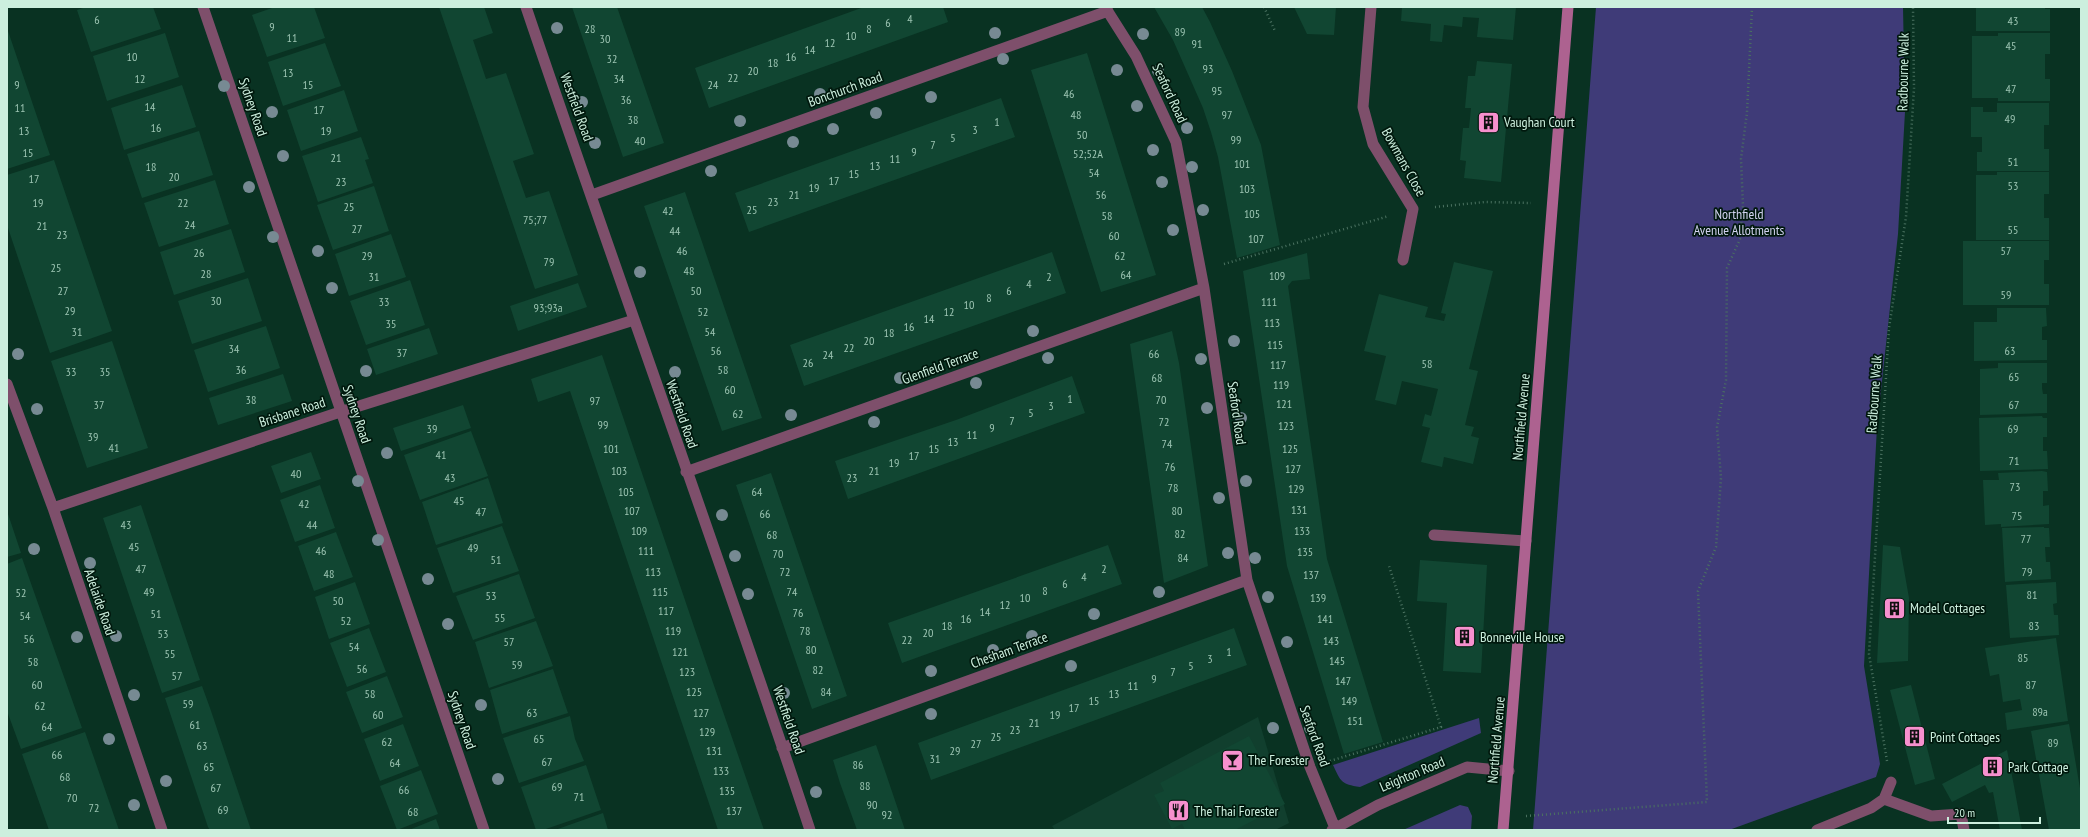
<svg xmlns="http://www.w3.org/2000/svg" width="2088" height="837" font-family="'PT Sans Narrow',sans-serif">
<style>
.built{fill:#113f2e}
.green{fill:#3f3b78}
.building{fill:#114632}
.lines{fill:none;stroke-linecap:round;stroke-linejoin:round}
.path{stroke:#4b7261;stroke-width:2.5;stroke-dasharray:1 3;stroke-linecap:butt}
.service{stroke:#7e4f6b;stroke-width:11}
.minor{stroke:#7e4f6b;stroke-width:11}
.secondary{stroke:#ad6290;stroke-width:11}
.tree{fill:#778a93}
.labels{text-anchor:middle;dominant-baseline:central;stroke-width:3.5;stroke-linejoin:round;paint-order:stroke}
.number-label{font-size:12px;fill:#9dc5b3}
.street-label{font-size:14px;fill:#ccefde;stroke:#00180d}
.poi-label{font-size:14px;fill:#ccefde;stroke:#00180d;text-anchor:start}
.park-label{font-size:14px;fill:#d1d2ef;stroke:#00180d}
</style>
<rect width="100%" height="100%" fill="#093222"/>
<path class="built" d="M1258,717l31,106 -14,7h-220l-3,-4z"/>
<path class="green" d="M1596,7h307l2,105 -7,122 -21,193 -13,239 16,98 -4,13 -147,53h-196z
M1479,718l2,15 -121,54c-19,-3 -19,-5 -27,-22z
M1460,805l8,2 4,9 -1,14h-68z"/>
<path class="building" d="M86,7h67l8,22 -70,23 -14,-42z
M275,7h39l11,31 -58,19 -15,-42z
M439,7h45l9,26 -20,7 13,39 20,-6 28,81 -21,7 13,37 23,-7 29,84 -43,14z
M572,7h45l47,136 -41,14z
M864,7h79l5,15 -239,86 -14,-40z
M1154,7h48l8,15 22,49 29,74 19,100 -43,13 -19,-101 -7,-25 -8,-24 -30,-68z
M1294,7h42l-2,28 -27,-1z
M1402,7h114l-3,33 -36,-3 2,-19 -16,-1 -1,10 -18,-2 -2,17 -12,-1 1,-17 -30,-3z
M1976,7h69v2h5v22h-74z
M7,28l43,127 -43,14z
M165,33l14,44 -72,24 -14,-45z
M1998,33h52v21h-5v25h5v22h-52v-3h-26v-62h26z
M325,43l16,43 -58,20 -15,-44z
M1087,53l69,222 -55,17 -70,-222z
M1477,61l35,3 -11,118 -37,-4 2,-17 -6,-1 3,-32h6l2,-20h-6l3,-32h7z
M182,85l14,42 -72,23 -13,-42z
M344,90l14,41 -57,20 -14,-41z
M1001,98l14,39 -266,95 -14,-39z
M1997,103h52v22h-5v24h5v22h-72v-19h5v-15h-11v-30h12v5h14z
M199,131l14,44 -71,23 -15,-44z
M361,137l8,22 -4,1 8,23 -55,19 -16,-46z
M54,160l58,171 -62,22 -43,-128v-50z
M1997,172h52v22h-5v24h5v22h-73v-65h21z
M215,180l14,44 -70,23 -15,-44z
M374,186l15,45 -56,19 -16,-45z
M685,192l77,226 -40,13 -78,-225z
M231,229l14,43 -71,23 -14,-43z
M391,234l15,43 -57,19 -14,-42z
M1963,241h86v19h-5v24h5v21h-86z
M1052,252l14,41 -262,93 -14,-41z
M1307,253l3,26 -18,2 -4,5 39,273 56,183 -39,12 -57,-188 -44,-295z
M1454,262l39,9 -24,98 9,2 -13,54 9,2 -3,9 8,2 -6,26 -29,-7 -2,10 -21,-5 9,-34 -8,-2 3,-12 6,2 7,-27 -36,-8 -6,24 -21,-5 11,-44 -22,-5 15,-57 49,13 -3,10 19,4 2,-7 -5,-1z
M248,278l14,43 -70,23 -14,-43z
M410,280l15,45 -59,20 -16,-44z
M578,283l9,24 -69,24 -8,-25z
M1997,308h49l1,18 -5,1v13h5v20l-73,1v-39h23z
M266,326l14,42 -72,24 -14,-42z
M429,328l9,26 -62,21 -9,-26z
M1172,331l7,32 29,203 -44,17 -34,-239z
M112,341l36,107 -61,20 -36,-107z
M602,355l108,319 54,156h-46l-148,-439 -32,11 -7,-23z
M1998,363h49v20h-5v5l1,6h4v19l-67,2v-46l18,-1z
M283,374l9,27 -74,24 -9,-27z
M1072,376l13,37 -237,86 -13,-38 121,-41z
M463,405l8,23 -70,23 -8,-23z
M2042,416l1,2h4v19h-4v14h4l1,18 -68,2 -1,-53z
M471,431l17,45 -68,24 -16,-45z
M311,452l10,27 -40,14 -10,-27z
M2042,471l5,1 1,19h-5v15l6,-1v19l-48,3v-3l-16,1 -2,-45h16l-1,-7z
M771,473l76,223 -35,13 -76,-224z
M488,478l15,45 -67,22 -14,-43z
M320,485l15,43 -40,14 -15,-42z
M141,505l59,175 -38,13 -59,-175z
M7,511l14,42 -14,4z
M502,526l17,45 -66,22 -16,-45z
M2044,527v1h5l1,19h-5l1,15h4l1,17 -46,3 -3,-54z
M336,532l17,45 -39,14 -16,-45z
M1108,545l14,39 -220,79 -14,-40z
M1883,545l17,2 9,51 -1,63 -31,2z
M22,558l60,170 -61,21 -14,-38v-147z
M1420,560l67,5 -6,108 -38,-2 4,-68 -30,-2z
M519,574l16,44 -62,22 -17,-44z
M355,582l15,42 -41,15 -14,-42z
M2056,582l1,21 -4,1 1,11h4l1,20 -49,3 -4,-53z
M536,621l17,45 -64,22 -14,-46z
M369,628l17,44 -39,15 -17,-44z
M1234,628l13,37 -316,115 -13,-37z
M2056,638l12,83 -61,9 -2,-17 17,-3 -2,-11 -17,3 -4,-28 -9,2 -5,-28z
M553,669l15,44 -66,21 -12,-44z
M387,676l16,41 -41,16 -16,-41z
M1911,685l24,94 -20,6 -25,-95z
M202,686l8,22 41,122h-41l-2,-3 -43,-129z
M570,716l5,23 9,22 -65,22 -16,-45z
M403,724l16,42 -39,15 -16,-42z
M2069,724l12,70v36h-32l-18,-99z
M85,732l34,98h-70l-27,-76z
M1249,736l36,68 -50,26h-50l-3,-6 -10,5 -18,-34 10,-4 -4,-8z
M876,745l8,23 21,62h-48l-17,-47 -7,-23z
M2007,750l7,36 8,44h-22l-7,-38 -4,1 -4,-8 -33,17 -10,-18z
M586,765l15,45 -58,20h-7l-15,-43z
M421,770l17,44 -41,16 -17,-44z
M603,813l5,17h-53z
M436,819l4,11h-31z"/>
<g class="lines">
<path class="path" d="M1264,7l11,24
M1435,207l50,-5 46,1
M1224,264l165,-48
M1330,761l111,-34 -52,-161
M1887,761l-18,-107 20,-326 17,-111 8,-129 -1,-81
M1526,816l181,-14 -9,-211 18,-44 5,-69 -4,-51 9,-47 1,-112 13,-29 3,-33 -2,-47 6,-47 5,-105"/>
<path class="service" d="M1434,535l92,6
M1884,799l47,17 30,-2 3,16"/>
<path class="minor" d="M203,7l281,823
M526,7c93,275 193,547 284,823
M1105,7l31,49 40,86 28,146 43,292 63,187 25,61
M1371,7l-8,100 10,37 40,65 -10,51
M592,195l516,-184
M7,384l46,124 109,322
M686,472l518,-184
M53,508l287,-96 294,-92
M782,748l465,-168
M1332,830l46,-25 89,-38 42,4
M1817,830l54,-22 13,-9 7,-17"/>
<path class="secondary" d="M1503,830l65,-823"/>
</g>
<g class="tree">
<circle cx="557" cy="28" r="6"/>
<circle cx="995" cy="33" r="6"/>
<circle cx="1143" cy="34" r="6"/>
<circle cx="1003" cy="59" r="6"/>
<circle cx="1117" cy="70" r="6"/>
<circle cx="1158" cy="71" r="6"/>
<circle cx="224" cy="86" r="6"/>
<circle cx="820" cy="94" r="6"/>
<circle cx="931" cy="97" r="6"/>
<circle cx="582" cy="102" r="6"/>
<circle cx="1137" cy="106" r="6"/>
<circle cx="272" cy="112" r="6"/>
<circle cx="876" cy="113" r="6"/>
<circle cx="740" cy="121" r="6"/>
<circle cx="1187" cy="128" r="6"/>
<circle cx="833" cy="129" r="6"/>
<circle cx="793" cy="142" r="6"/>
<circle cx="595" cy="143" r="6"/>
<circle cx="1153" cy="150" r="6"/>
<circle cx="283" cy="156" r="6"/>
<circle cx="1192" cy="167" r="6"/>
<circle cx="711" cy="171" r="6"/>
<circle cx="1162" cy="182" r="6"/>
<circle cx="249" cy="187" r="6"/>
<circle cx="1203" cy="210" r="6"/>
<circle cx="1173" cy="230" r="6"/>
<circle cx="273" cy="237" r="6"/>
<circle cx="318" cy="251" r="6"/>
<circle cx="640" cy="272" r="6"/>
<circle cx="332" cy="288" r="6"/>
<circle cx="1033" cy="331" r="6"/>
<circle cx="1234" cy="341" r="6"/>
<circle cx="18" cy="354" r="6"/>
<circle cx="1048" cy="358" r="6"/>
<circle cx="1201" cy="359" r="6"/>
<circle cx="366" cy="371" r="6"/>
<circle cx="675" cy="372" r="6"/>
<circle cx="900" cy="378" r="6"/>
<circle cx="976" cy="383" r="6"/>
<circle cx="1207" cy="408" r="6"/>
<circle cx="37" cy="409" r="6"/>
<circle cx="791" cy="415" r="6"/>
<circle cx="1241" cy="418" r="6"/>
<circle cx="874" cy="422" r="6"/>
<circle cx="387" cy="453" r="6"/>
<circle cx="358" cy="481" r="6"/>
<circle cx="1246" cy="481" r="6"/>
<circle cx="1219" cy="498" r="6"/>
<circle cx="722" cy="515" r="6"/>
<circle cx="378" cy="540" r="6"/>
<circle cx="34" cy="549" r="6"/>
<circle cx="1228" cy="553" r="6"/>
<circle cx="735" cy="556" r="6"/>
<circle cx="1255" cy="558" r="6"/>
<circle cx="90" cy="563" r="6"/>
<circle cx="428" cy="579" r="6"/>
<circle cx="1159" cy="592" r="6"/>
<circle cx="748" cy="594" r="6"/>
<circle cx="1268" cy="597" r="6"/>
<circle cx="1094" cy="614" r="6"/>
<circle cx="448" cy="624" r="6"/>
<circle cx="116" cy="636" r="6"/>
<circle cx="1032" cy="636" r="6"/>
<circle cx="77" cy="637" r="6"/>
<circle cx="1287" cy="642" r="6"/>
<circle cx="993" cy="650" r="6"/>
<circle cx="1071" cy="666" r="6"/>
<circle cx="931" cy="671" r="6"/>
<circle cx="784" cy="693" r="6"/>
<circle cx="134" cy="695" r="6"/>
<circle cx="481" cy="705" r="6"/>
<circle cx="931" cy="714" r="6"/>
<circle cx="1273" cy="728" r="6"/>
<circle cx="1310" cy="728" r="6"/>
<circle cx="109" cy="739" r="6"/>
<circle cx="498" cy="779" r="6"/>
<circle cx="166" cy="781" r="6"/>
<circle cx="816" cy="792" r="6"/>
<circle cx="134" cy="805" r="6"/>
</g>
<defs>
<symbol id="building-square" viewBox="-11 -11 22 22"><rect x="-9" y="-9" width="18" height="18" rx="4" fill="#f790ce" stroke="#00180d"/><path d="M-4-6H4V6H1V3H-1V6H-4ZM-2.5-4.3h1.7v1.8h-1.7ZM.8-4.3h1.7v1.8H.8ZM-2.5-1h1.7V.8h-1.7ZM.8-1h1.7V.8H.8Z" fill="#111"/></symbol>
<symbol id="bar-square" viewBox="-11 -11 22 22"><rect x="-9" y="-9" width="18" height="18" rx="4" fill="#f790ce" stroke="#00180d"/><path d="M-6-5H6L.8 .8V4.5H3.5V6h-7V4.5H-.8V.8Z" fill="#111"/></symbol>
<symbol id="restaurant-square" viewBox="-11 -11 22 22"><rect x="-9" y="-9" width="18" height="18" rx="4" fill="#f790ce" stroke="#00180d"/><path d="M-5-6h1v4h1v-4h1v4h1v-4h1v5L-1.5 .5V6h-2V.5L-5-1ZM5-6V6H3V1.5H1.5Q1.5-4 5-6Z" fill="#111"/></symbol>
</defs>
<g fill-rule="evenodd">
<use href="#building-square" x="1476" y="110" width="25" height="25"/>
<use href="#building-square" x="1882" y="596" width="25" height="25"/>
<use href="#building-square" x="1452" y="624" width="25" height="25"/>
<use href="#building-square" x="1902" y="724" width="25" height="25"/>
<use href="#bar-square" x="1220" y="748" width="25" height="25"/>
<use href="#building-square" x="1980" y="754" width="25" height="25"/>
<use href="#restaurant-square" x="1166" y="798" width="25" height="25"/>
</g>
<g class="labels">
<g class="number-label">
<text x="910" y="18">4</text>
<text x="97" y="19">6</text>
<text x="2013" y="20">43</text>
<text x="888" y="22">6</text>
<text x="272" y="26">9</text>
<text x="590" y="28">28</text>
<text x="869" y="28">8</text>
<text x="1180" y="31">89</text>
<text x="851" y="35">10</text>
<text x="292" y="37">11</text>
<text x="605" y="38">30</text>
<text x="830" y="42">12</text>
<text x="1197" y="43">91</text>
<text x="2011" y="45">45</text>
<text x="810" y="49">14</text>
<text x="132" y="56">10</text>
<text x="791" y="56">16</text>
<text x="612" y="58">32</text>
<text x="773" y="62">18</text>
<text x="1208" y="68">93</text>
<text x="753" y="70">20</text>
<text x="288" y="72">13</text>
<text x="733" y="77">22</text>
<text x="140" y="78">12</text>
<text x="619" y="78">34</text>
<text x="17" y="84">9</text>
<text x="308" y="84">15</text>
<text x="713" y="84">24</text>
<text x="2011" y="88">47</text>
<text x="1217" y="90">95</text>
<text x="1069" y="93">46</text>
<text x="626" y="99">36</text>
<text x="150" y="106">14</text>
<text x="20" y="107">11</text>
<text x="319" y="109">17</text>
<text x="1076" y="114">48</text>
<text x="1227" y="114">97</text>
<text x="2010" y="118">49</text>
<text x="633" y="119">38</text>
<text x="997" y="121">1</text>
<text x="156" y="127">16</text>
<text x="975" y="129">3</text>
<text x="24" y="130">13</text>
<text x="326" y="130">19</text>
<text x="1082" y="134">50</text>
<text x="953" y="137">5</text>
<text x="1236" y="139">99</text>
<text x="640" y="140">40</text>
<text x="933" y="144">7</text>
<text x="914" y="151">9</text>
<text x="28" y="152">15</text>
<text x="1088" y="153">52;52A</text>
<text x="336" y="157">21</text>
<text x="895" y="158">11</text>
<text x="2013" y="161">51</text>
<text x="1242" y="163">101</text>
<text x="875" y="165">13</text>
<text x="151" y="166">18</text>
<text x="1094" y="172">54</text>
<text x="854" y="173">15</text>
<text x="174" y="176">20</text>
<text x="34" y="178">17</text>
<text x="834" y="180">17</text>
<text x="341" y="181">23</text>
<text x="2013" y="185">53</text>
<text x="814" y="187">19</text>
<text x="1247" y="188">103</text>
<text x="794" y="194">21</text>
<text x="1101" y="194">56</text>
<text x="773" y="201">23</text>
<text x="38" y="202">19</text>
<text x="183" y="202">22</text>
<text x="349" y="206">25</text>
<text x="752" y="209">25</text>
<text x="668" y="210">42</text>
<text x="1252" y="213">105</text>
<text x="1107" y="215">58</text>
<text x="535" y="219">75;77</text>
<text x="190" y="224">24</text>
<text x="42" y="225">21</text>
<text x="357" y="228">27</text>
<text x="2013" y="229">55</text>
<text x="675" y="230">44</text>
<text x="62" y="234">23</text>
<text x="1114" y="235">60</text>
<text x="1256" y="238">107</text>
<text x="682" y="250">46</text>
<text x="2006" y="250">57</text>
<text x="199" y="252">26</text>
<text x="367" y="255">29</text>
<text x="1120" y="255">62</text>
<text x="549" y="261">79</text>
<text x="56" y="267">25</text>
<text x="689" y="270">48</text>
<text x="206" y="273">28</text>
<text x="1126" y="274">64</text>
<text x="1277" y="275">109</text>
<text x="374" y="276">31</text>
<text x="1049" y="276">2</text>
<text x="1029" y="283">4</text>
<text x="63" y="290">27</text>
<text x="696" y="290">50</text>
<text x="1009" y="290">6</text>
<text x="2006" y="294">59</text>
<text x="989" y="297">8</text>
<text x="216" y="300">30</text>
<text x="384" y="301">33</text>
<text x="1269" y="301">111</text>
<text x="969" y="304">10</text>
<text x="548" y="307">93;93a</text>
<text x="70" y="310">29</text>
<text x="703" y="311">52</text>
<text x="949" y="311">12</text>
<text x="929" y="318">14</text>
<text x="1272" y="322">113</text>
<text x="391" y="323">35</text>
<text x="909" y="326">16</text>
<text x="77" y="331">31</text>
<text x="710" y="331">54</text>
<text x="889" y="332">18</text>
<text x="869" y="340">20</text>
<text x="1275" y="344">115</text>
<text x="849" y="347">22</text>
<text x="234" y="348">34</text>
<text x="716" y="350">56</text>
<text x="2010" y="350">63</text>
<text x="402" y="352">37</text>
<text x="1154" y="353">66</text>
<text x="828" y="354">24</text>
<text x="808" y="362">26</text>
<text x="1427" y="363">58</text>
<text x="1278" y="364">117</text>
<text x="241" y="369">36</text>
<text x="723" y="369">58</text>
<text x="71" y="371">33</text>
<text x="105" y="371">35</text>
<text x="2014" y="376">65</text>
<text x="1157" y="377">68</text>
<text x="1281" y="384">119</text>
<text x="730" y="389">60</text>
<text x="1070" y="398">1</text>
<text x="251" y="399">38</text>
<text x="1161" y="399">70</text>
<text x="595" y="400">97</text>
<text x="1284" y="403">121</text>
<text x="99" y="404">37</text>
<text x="2014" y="404">67</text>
<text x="1051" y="405">3</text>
<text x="1031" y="412">5</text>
<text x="738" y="413">62</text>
<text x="1012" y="420">7</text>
<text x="1164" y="421">72</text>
<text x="603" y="424">99</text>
<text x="1286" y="425">123</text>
<text x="992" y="427">9</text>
<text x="432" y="428">39</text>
<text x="2013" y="428">69</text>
<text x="972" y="434">11</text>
<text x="93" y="436">39</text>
<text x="953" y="441">13</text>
<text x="1167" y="443">74</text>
<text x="114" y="447">41</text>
<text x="611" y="448">101</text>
<text x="934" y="448">15</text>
<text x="1290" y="448">125</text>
<text x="441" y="454">41</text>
<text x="914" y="455">17</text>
<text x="2014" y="460">71</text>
<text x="894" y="462">19</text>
<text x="1170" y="466">76</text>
<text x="1293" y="468">127</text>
<text x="619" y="470">103</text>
<text x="874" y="470">21</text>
<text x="296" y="473">40</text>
<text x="450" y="477">43</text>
<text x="852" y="477">23</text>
<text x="2015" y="486">73</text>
<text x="1173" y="487">78</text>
<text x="1296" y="488">129</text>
<text x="626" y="491">105</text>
<text x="757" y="491">64</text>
<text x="459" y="500">45</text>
<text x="304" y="503">42</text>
<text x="1299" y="509">131</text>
<text x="632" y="510">107</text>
<text x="1177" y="510">80</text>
<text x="481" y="511">47</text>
<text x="765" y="513">66</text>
<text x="2017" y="515">75</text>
<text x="126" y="524">43</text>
<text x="312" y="524">44</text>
<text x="639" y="530">109</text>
<text x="1302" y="530">133</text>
<text x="1180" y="533">82</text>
<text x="772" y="534">68</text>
<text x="2026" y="538">77</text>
<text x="134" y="546">45</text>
<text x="473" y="547">49</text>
<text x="321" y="550">46</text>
<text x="646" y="550">111</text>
<text x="1305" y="551">135</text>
<text x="778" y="553">70</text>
<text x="1183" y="557">84</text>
<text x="496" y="559">51</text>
<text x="141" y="568">47</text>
<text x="1104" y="568">2</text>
<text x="653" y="571">113</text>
<text x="785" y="571">72</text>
<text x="2027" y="571">79</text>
<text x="329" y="573">48</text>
<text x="1311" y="574">137</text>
<text x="1084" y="576">4</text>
<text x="1065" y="583">6</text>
<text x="1045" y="590">8</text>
<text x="149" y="591">49</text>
<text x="660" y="591">115</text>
<text x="792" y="591">74</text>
<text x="21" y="592">52</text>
<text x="2032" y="594">81</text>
<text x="491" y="595">53</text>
<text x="1025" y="597">10</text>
<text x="1318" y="597">139</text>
<text x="338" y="600">50</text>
<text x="1005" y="604">12</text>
<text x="666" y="610">117</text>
<text x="985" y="611">14</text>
<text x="798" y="612">76</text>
<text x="156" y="613">51</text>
<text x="25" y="615">54</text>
<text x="500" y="617">55</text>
<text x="966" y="618">16</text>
<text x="1325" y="618">141</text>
<text x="346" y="620">52</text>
<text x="947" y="625">18</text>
<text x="2034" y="625">83</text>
<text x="673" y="630">119</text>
<text x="805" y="630">78</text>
<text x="928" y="632">20</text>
<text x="163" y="633">53</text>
<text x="29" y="638">56</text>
<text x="907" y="639">22</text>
<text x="1331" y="640">143</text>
<text x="509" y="641">57</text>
<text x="354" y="646">54</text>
<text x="811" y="649">80</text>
<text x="680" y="651">121</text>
<text x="1229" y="651">1</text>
<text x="170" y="653">55</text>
<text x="2023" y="657">85</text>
<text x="1210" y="658">3</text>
<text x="1337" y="660">145</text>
<text x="33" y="661">58</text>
<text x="517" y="664">59</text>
<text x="1191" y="665">5</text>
<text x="362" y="668">56</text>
<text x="818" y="669">82</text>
<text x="687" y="671">123</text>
<text x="1173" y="671">7</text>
<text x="177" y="675">57</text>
<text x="1154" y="678">9</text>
<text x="1343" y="680">147</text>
<text x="37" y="684">60</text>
<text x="2031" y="684">87</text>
<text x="1133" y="685">11</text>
<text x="694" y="691">125</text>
<text x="826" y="691">84</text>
<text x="370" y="693">58</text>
<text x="1114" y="693">13</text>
<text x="1094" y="700">15</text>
<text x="1349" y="700">149</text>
<text x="188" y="703">59</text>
<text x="40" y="705">62</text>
<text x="1074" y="707">17</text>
<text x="2040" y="711">89a</text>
<text x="532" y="712">63</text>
<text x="701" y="712">127</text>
<text x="378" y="714">60</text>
<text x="1055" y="714">19</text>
<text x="1355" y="720">151</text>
<text x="1034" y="722">21</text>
<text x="195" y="724">61</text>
<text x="47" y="726">64</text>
<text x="1015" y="729">23</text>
<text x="707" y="731">129</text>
<text x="996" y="736">25</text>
<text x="539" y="738">65</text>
<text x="387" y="741">62</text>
<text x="2053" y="742">89</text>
<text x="976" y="743">27</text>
<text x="202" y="745">63</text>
<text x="714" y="750">131</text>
<text x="955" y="750">29</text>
<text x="57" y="754">66</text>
<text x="935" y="758">31</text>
<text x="547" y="761">67</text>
<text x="395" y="762">64</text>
<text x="858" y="764">86</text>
<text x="209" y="766">65</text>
<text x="721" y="770">133</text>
<text x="65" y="776">68</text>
<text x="865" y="785">88</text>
<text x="557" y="786">69</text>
<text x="216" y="787">67</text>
<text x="404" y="789">66</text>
<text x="727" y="790">135</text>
<text x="579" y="796">71</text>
<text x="72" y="797">70</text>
<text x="872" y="804">90</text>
<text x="94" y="807">72</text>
<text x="223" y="809">69</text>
<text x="734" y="810">137</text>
<text x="413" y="811">68</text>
<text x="887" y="814">92</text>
</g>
<g class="street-label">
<text transform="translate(1903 72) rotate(-89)">Radbourne Walk</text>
<text transform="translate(845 89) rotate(-20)">Bonchurch Road</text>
<text transform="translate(1170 93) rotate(65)">Seaford Road</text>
<text transform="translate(253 107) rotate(71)">Sydney Road</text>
<text transform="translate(577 107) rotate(70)">Westfield Road</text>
<text transform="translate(1404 162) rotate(61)">Bowmans Close</text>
<text transform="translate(940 366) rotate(-20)">Glenfield Terrace</text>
<text transform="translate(1874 394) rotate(-86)">Radbourne Walk</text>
<text transform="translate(292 412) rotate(-18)">Brisbane Road</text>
<text transform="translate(1237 413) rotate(82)">Seaford Road</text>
<text transform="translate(357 414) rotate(71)">Sydney Road</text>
<text transform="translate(682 414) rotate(71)">Westfield Road</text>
<text transform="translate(1521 417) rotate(-85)">Northfield Avenue</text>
<text transform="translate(100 602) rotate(71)">Adelaide Road</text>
<text transform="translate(1009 650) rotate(-20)">Chesham Terrace</text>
<text transform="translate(462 720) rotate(71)">Sydney Road</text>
<text transform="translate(789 720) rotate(71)">Westfield Road</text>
<text transform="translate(1315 736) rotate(70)">Seaford Road</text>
<text transform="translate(1496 740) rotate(-85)">Northfield Avenue</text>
<text transform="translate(1412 774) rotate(-23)">Leighton Road</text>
</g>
<g class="poi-label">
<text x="1504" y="122">Vaughan Court</text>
<text x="1910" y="608">Model Cottages</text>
<text x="1480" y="637">Bonneville House</text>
<text x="1930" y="737">Point Cottages</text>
<text x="1248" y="760">The Forester</text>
<text x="2008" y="767">Park Cottage</text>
<text x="1194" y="811">The Thai Forester</text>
</g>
<g class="park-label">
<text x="1739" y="214">Northfield<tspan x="1739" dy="16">Avenue Allotments</tspan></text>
</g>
</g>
<rect width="2088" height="837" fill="none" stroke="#ccefde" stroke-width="16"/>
<path d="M1948 817v6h92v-6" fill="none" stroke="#ccefde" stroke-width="2"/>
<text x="1954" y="817" font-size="12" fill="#ccefde" stroke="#00180d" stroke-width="3" paint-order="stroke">20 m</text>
</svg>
